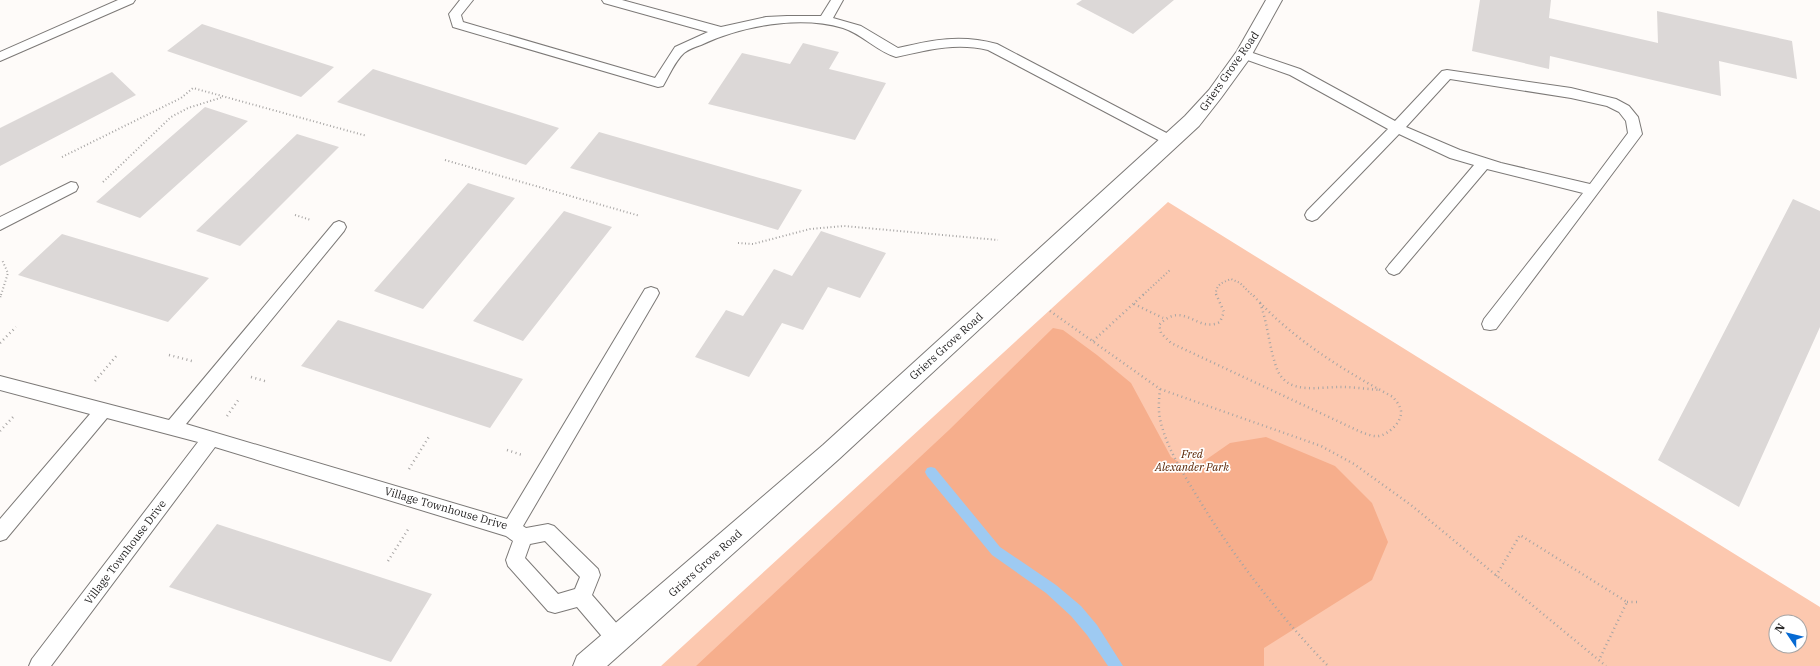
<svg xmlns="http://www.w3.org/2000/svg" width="1820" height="666" font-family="'IBM Plex Serif',serif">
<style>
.green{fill:#fcc8af;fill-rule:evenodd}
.forest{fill:#f6ae8c}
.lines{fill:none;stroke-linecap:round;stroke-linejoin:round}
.stream{fill:#9ecaf2;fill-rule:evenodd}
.building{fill:#dcd8d7}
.lane-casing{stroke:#7c7977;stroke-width:2}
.street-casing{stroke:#7c7977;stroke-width:2}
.path-far1{stroke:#a7a5a4;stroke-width:2;stroke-dasharray:1 2.5;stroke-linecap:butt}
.path{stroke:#a7a5a4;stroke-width:2.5;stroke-dasharray:1 3.5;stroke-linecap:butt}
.lane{fill:#fff;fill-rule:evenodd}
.street{fill:#fff;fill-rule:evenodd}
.labels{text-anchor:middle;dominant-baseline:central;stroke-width:3.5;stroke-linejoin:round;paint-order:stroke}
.street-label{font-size:11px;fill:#201f1f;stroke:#fff}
.park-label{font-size:11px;font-style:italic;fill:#5a2302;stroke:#fff}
</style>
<rect width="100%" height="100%" fill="#fefbf9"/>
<path class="green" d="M1168,202l652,405v59h-1159zM1776,622h24v24h-24z"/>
<path class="forest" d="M1053,328l10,2 34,25 34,28 40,74 14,9h12l33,-23 36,-6 69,29 37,37 16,39 -16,38 -108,68v18h-568l253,-236z"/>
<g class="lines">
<path class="stream" d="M931,467l4,1 65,79 56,38 25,21 16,19 26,41h-15l-21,-31 -16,-19 -25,-23 -54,-38 -65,-79 -2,-4 2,-4z"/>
</g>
<path class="building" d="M1082,0h92l-41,34 -57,-30z
M1480,0h71l-2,18 109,25 -1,-32 135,30 5,38 -78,-18 2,35 -171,-40 -1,13 -77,-18z
M202,24l132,43 -33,30 -134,-46z
M803,43l36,9 -10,17 57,14 -31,57 -147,-36 34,-51 48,11z
M373,69l186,59 -33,37 -189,-63z
M112,72l24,23 -136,71v-38z
M205,107l43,14 -108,97 -44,-16z
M599,132l203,58 -24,40 -208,-62z
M297,134l42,13 -99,99 -44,-15z
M468,183l47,15 -92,111 -49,-18z
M1793,199l27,12v116l-81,180 -81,-47z
M564,211l48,16 -89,114 -50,-20z
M821,231l65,22 -26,45 -32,-11 -25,43 -21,-7 -33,54 -54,-20 31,-47 17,6 31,-47 18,7z
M62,234l147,44 -41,44 -150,-47z
M338,320l185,59 -33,49 -189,-62z
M217,524l215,70 -41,68 -222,-75z"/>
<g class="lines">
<defs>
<path id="lane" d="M118,0h17l-2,3 -133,58v-9z
M460,0h13l-12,15 2,7 192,56 20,-31 33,-15 -104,-29 -2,-3h20l99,27 45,-10 21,-1h34l10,-16h12l-10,18 28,8 37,22c35,-8 62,-14 99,-4l179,94 2,3 -2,3 -5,2 -5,-2 -178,-94c-32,-8 -61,0 -92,7 -18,-5 -34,-23 -53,-29 -44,-13 -102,-2 -142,17 -6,2 -12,4 -17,8 -9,8 -15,23 -21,33l-5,1 -205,-60 -4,-13z
M1244,50l56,19 95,52 47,-50 5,-1 124,18 45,11 13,7 9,11 4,17 -146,195 -6,1 -6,-1 -2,-5 2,-5 99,-126 -96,-24 -88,104 -5,2 -5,-2 -3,-4 3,-4 85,-100 -24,-7 -51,-24 -82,85 -5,2 -5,-2 -2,-4 2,-4 81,-82 -98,-54 -51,-18 -1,-3 1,-3zM1450,79l121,19 36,8 12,6 7,9 2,12 -38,51 -89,-21 -41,-13 -54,-23z
M71,182l5,1 2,4 -2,4 -76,39v-13z
M339,221l5,2 2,4 -2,4 -158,193 321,95 138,-230 6,-2 6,2 2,4 -2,4 -134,229 3,2 22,-4 6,2 44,43 2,6 -8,20 33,38 3,7 -3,7 -7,3 -7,-3 -34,-40 -22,6 -7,-2 -40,-45 -2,-6 7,-19 -7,-5 -291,-89 -164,219h-22l3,-7 166,-217 -91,-24 -101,121 -6,2v-22l90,-105 -90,-24v-14l169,44 165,-197zM545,541l35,36 -5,12 -17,5 -33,-36 5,-14z"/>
<path id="street" d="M1266,0h16l-32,58 -29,40 -22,28 -360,333 -232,207h-34l4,-10 246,-211 362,-329 24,-26 28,-39z"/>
</defs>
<use href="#lane" class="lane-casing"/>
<use href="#street" class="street-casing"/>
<path class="path-far1" d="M62,157l119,-59 12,-10 174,48
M445,160l195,56
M103,182l68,-65 17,-9 35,-11
M295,215l16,5
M738,243l15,1 57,-15 34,-3 154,14
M1,295l7,-22 -6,-13
M1143,295l27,-25
M1216,295c-1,-10 7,-13 15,-16l9,4 12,12"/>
<path class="path" d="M1216,294l8,18 -4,10c-23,12 -36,-23 -61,3l2,8 10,10 192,90c5,1 10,4 16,3 10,-2 23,-14 22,-25 -1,-6 -5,-10 -8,-14 -52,-28 -102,-59 -141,-103
M0,297l1,-3
M1260,303c8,21 9,45 17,66 10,26 41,18 63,18 13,0 27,2 40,3
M1134,304l29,14
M1050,311l110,78 161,57 33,18 57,41 195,161
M1093,341l51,-47
M0,343l16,-16
M169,355l23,6
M251,377l17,5
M95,381l23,-27
M1160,389c-1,10 -2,20 0,30 6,27 21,51 35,74 38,63 82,120 133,173
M227,416l12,-17
M0,431l15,-16
M507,450l15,5
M409,469l21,-34
M388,561l21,-33
M1496,576l24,-41 107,67 -28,58
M1627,602h12"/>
<use href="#lane" class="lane"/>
<use href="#street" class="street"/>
</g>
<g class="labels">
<g class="street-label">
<text transform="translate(1229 71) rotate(-55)">Griers Grove Road</text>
<text transform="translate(946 346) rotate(-42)">Griers Grove Road</text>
<text transform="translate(446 508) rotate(16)">Village Townhouse Drive</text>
<text transform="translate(125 552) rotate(-53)">Village Townhouse Drive</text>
<text transform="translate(705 563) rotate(-42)">Griers Grove Road</text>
</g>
<g class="park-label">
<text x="1192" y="454">Fred<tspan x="1192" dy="13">Alexander Park</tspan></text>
</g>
</g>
<g transform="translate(1788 634) rotate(305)"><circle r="19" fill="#ffffff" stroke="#a6a5a5"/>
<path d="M0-3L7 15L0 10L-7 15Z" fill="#066ad3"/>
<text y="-6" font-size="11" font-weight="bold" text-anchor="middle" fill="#201f1f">N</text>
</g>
</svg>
